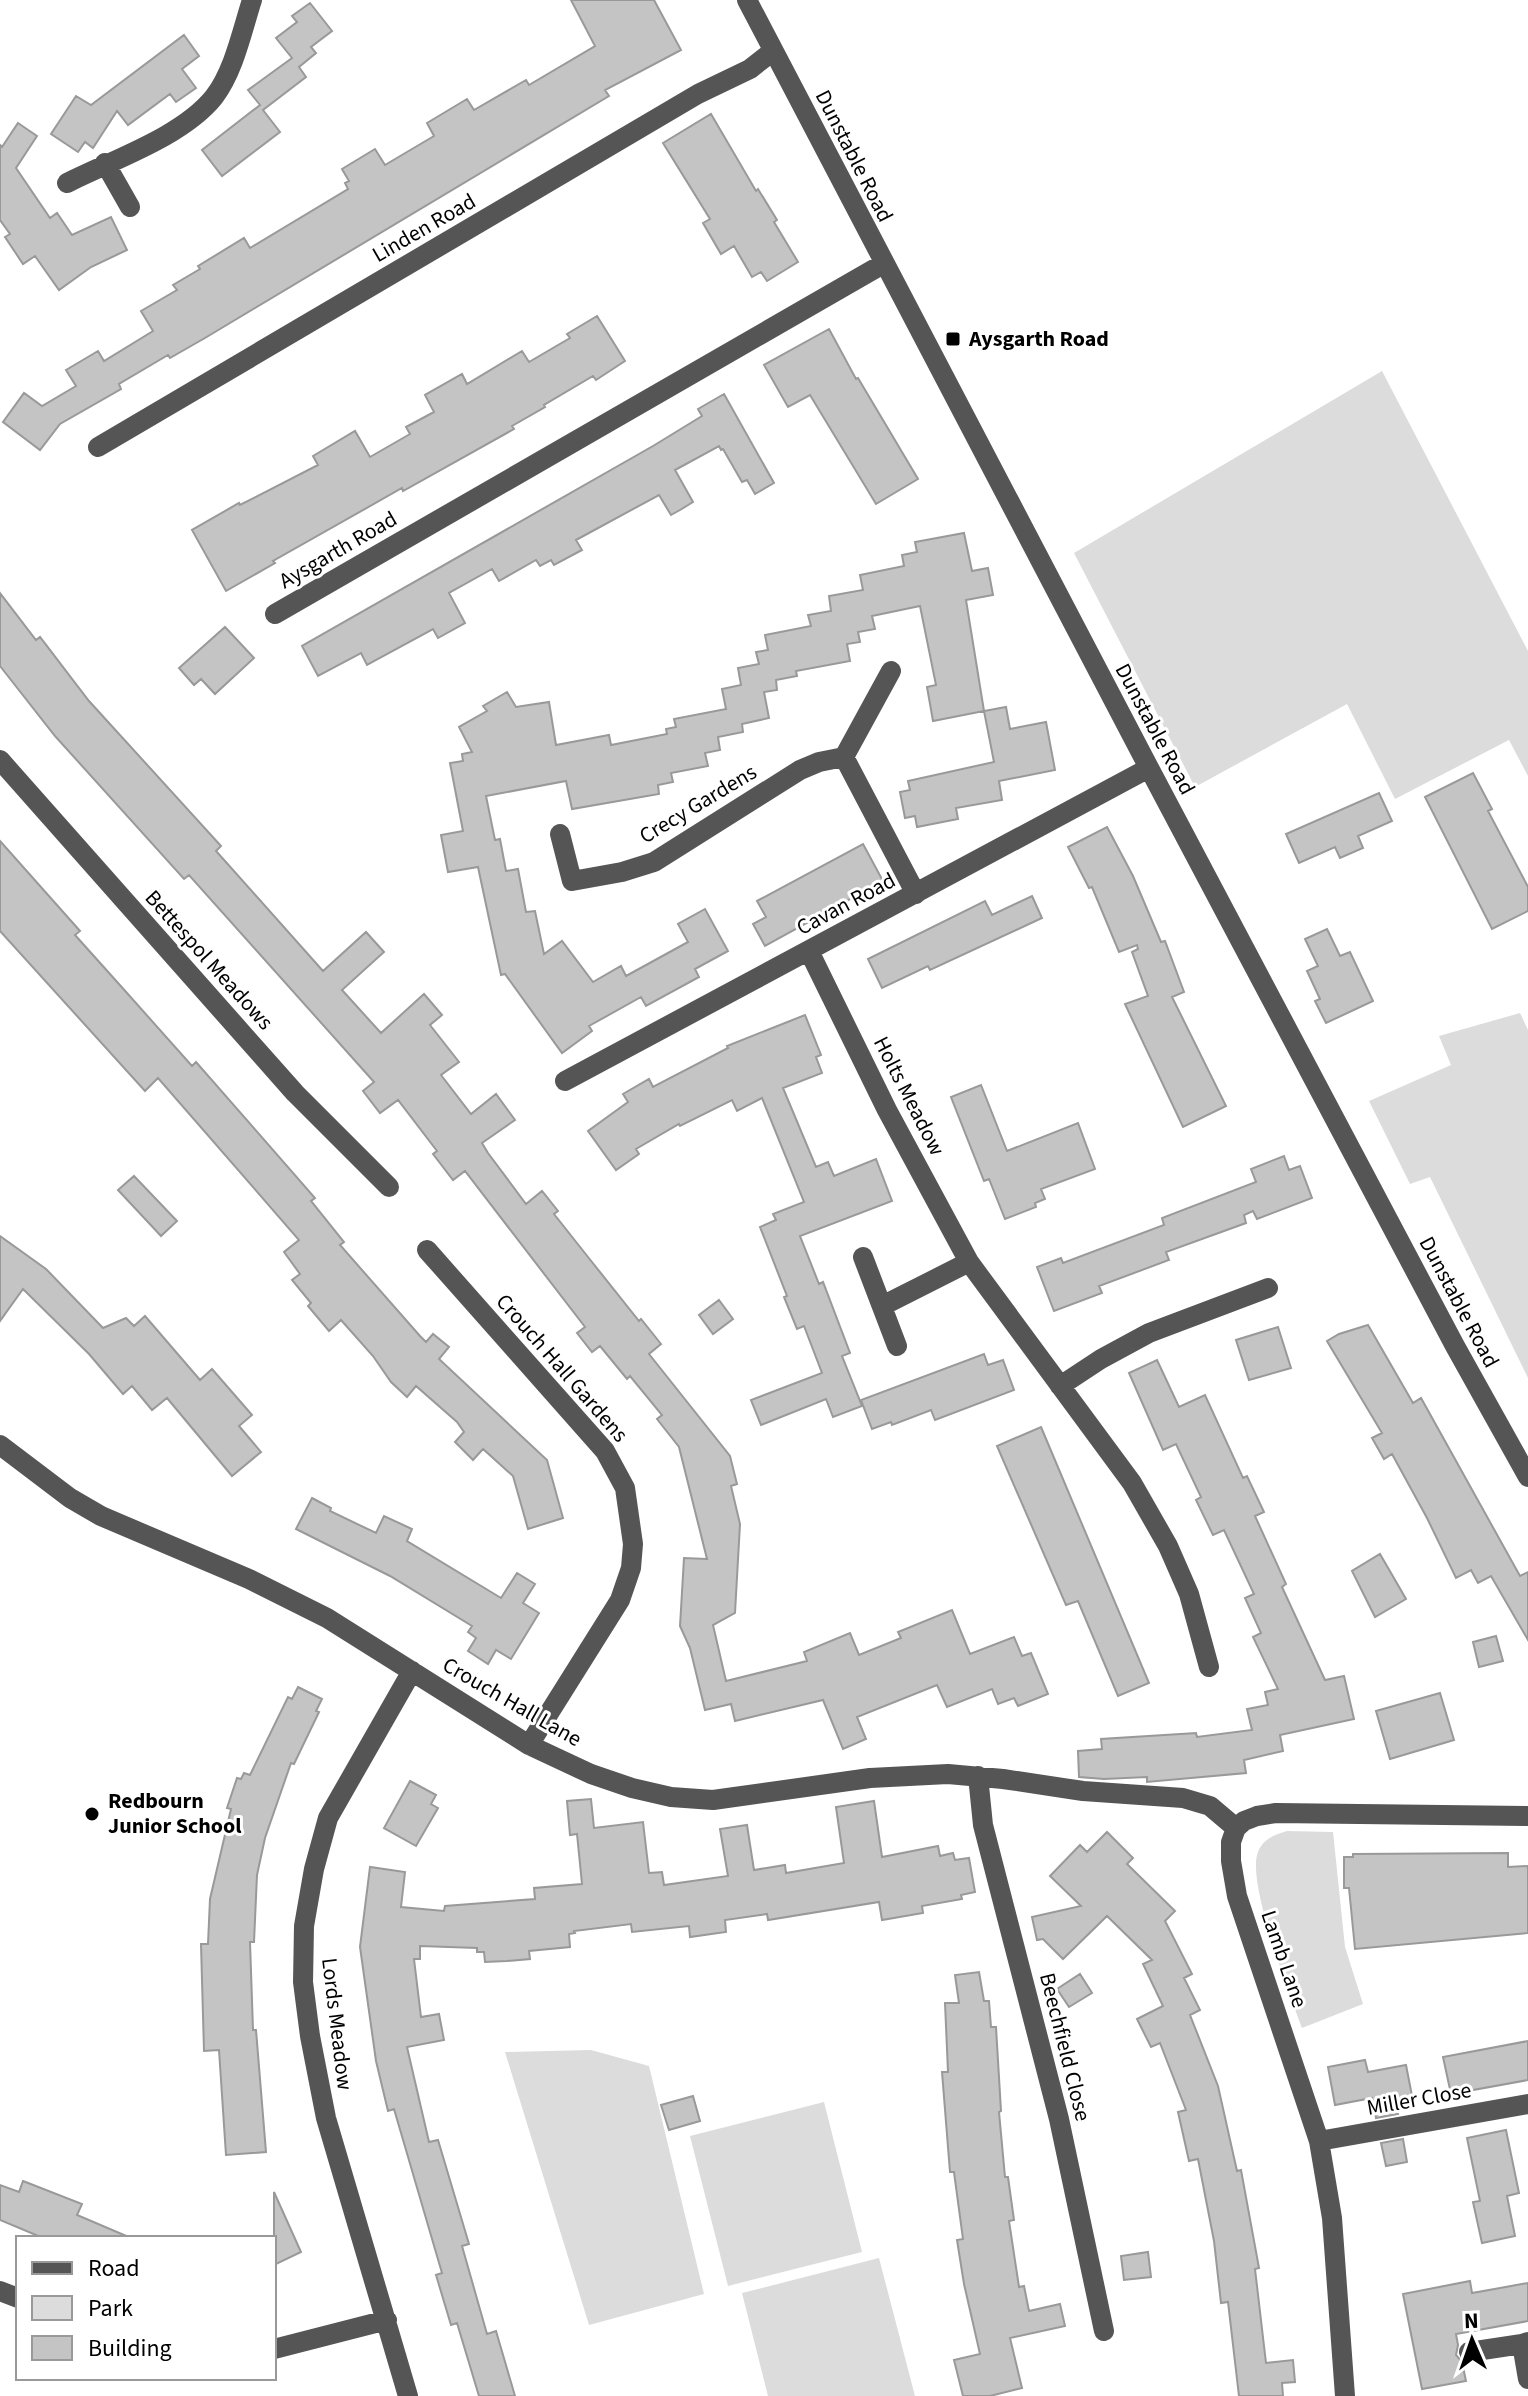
<svg xmlns="http://www.w3.org/2000/svg" width="1528" height="2396" font-family="'Source Sans 3',sans-serif">
<style>
.green{fill:#dcdcdc}
.building{fill:#c4c4c4;stroke:#999;stroke-width:2}
.lines{fill:none;stroke-linecap:round;stroke-linejoin:round}
.minor{stroke:#555;stroke-width:20}
.poi-dot{fill:#000;stroke:#fff;stroke-width:3}
.labels{text-anchor:middle;dominant-baseline:central;stroke-width:6;stroke-linejoin:round;paint-order:stroke}
.street-label{font-size:22px;fill:#000;stroke:#fff}
.poi-label{font-size:22px;font-weight:bold;fill:#000;stroke:#fff;text-anchor:start}
</style>
<rect width="100%" height="100%" fill="#fff"/>
<path class="green" d="M1382,371l146,280v125l-19,-36 -114,59 -48,-95 -152,83 -121,-234z
M1520,1013l8,17v348l-98,-201 -20,7 -41,-83 82,-36 -12,-29z
M1287,1831l46,1 12,115 18,57 -61,24c-12,-33 -56,-147 -44,-176 5,-13 16,-17 29,-21z
M591,2050l58,16 55,228 -115,31 -84,-273z
M824,2102l38,150 -134,34 -38,-150z
M879,2258l36,138h-147l-26,-103z"/>
<path class="building" d="M571,0h83l27,50 -76,40 4,6 -404,242 -35,20 -2,-3 -49,29 2,5 -61,35 -20,26 -37,-28 21,-29 18,13 34,-20 -10,-16 32,-19 6,10 49,-30 -12,-20 36,-21 -4,-5 27,-16 -2,-3 46,-28 6,10 98,-59 -3,-6 4,-2 -7,-12 33,-20 10,16 49,-29 -7,-13 40,-24 7,11 52,-30 3,5 66,-39z
M310,3l22,28 -21,16 5,6 -17,14 7,10 -43,33 17,22 -58,44 -20,-26 58,-45 -12,-15 44,-32 -16,-20 21,-16 -5,-6z
M184,35l15,21 -17,13 14,19 -20,14 -6,-8 -42,31 -11,-14 -24,37 -8,-6 -7,10 -27,-18 25,-38 15,9z
M711,114l45,77 2,-2 19,31 -3,2 24,40 -31,19 -6,-9 -9,5 -18,-31 -13,8 -18,-31 7,-4 -47,-76z
M18,123l19,13 -21,32 34,50 7,-5 15,22 39,-18 16,33 -36,17 -32,23 -24,-34 -12,8 -18,-27 5,-3 -10,-14v-75l2,2z
M597,316l28,45 -29,19 -3,-4 -49,29 1,2 -33,19 2,3 -111,62 -1,-3 -129,73 2,2 -49,28 -34,-61 47,-27 1,2 78,-40 -5,-9 42,-25 15,26 40,-23 -4,-7 28,-15 -9,-17 37,-21 5,10 55,-33 7,11 41,-24 -3,-4z
M829,329l27,50 2,-1 60,101 -42,25 -66,-109 -22,12 -24,-42z
M724,394l50,89 -19,11 -8,-14 -5,2 -19,-33 -2,1 -2,-4 -44,24 18,32 -13,8 -9,5 -12,-20 -83,45 6,10 -28,15 -3,-5 -11,6 -4,-6 -37,21 -7,-12 -43,24 16,30 -27,15 -5,-9 -66,36 -6,-12 -43,23 -16,-30 351,-200 49,-30 -4,-7z
M964,533l8,38 16,-3 5,27 -27,5 18,111 -51,10 -6,-34 9,-2 -16,-79 -48,10 3,13 -17,3 2,10 -13,2 3,17 -54,10 1,5 -21,4 1,10 -13,2 5,26 -27,6 1,8 -25,5 2,13 -15,3 3,13 -37,7 2,9 -15,3 1,9 -87,15 -6,-28 -80,15 9,44 5,-1 6,32 12,-2 8,43 9,-1 9,43 18,-13 31,41 28,-16 5,10 62,-34 -10,-18 27,-15 23,42 -33,18 4,8 -53,29 -5,-9 -52,29 3,5 -30,22 -57,-79 -4,1 -23,-108 -30,5 -7,-37 22,-4 -13,-68 13,-2 -1,-7 10,-2 -13,-25 28,-16 -4,-5 24,-14 9,15 33,-5 7,43 53,-10 2,10 56,-11 -1,-5 10,-2 -2,-8 52,-10 -4,-20 19,-4 -3,-17 21,-4 -3,-12 12,-2 -3,-15 46,-9 -3,-11 23,-4 -2,-15 34,-6 -3,-15 44,-9 -2,-11 15,-3 -2,-10z
M0,593l36,47 4,-3 49,64 132,145 -5,5 107,120 43,-39 18,20 -42,38 39,43 43,-39 18,21 -12,10 29,37 -18,13 30,39 25,-20 19,26 -33,23 6,10 38,51 16,-13 16,20 -4,3 34,43 51,64 2,-2 20,25 -12,10 81,102 7,28 -6,2 9,38 -5,89 -22,12 13,56 81,-20 -3,-9 46,-19 9,22 42,-17 -3,-6 54,-22 18,44 44,-17 8,19 9,-3 17,41 -30,12 -4,-8 -16,6 -6,-15 -45,18 -10,-22 -80,32 9,22 -23,10 -20,-49 -88,21 -4,-17 -26,6 -15,-62 -10,-22 4,-68 23,1 -28,-112 -22,-28 5,-4 -32,-39 -3,3 -27,-33 -8,6 -15,-19 8,-6 -120,-156 -12,9 -20,-26 4,-3 -39,-51 -18,13 -17,-22 11,-9 -185,-207 -5,4 -129,-143 -55,-70z
M225,627l29,31 -39,36 -14,-15 -7,6 -15,-17z
M1006,707l4,22 36,-7 9,48 -56,11 3,19 -46,8 2,11 -41,8 -2,-11 -10,2 -5,-26 10,-2 -2,-9 86,-19 -10,-51z
M1473,773l19,36 -4,2 40,76v24l-36,18 -67,-132z
M1379,793l13,28 -34,15 5,12 -23,10 -5,-11 -36,16 -13,-29z
M1107,827l26,49 28,66 4,-1 19,51 -12,5 54,109 -43,21 -58,-123 23,-8 -16,-44 6,-3 -1,-4 -18,7 -27,-65 -3,1 -21,-41z
M0,841l80,90 -5,4 52,58 65,73 4,-4 119,136 -4,3 33,41 -4,3 80,91 6,6 7,-8 16,13 -10,12 108,101 16,58 -35,11 -15,-53 -30,-27 -10,11 -18,-18 9,-10 -7,-10 -41,-36 -9,11 -16,-15 -18,-26 -32,-36 -12,11 -21,-25 3,-3 -19,-23 8,-6 -16,-22 15,-12 -141,-162 -13,13 -145,-160z
M863,844l20,37 -118,65 -12,-22 13,-7 -9,-16z
M1032,896l10,22 -112,52 -2,-4 -46,22 -14,-29 117,-58 7,14z
M1327,929l13,27 10,-4 23,49 -47,22 -11,-22 5,-2 -13,-28 11,-5 -13,-27z
M805,1015l16,40 -5,2 6,16 -39,15 33,79 12,-5 6,14 42,-17 16,42 -92,35 19,48 4,-2 27,71 -8,3 20,50 -29,11 -7,-18 -65,26 -10,-25 71,-27 -18,-47 -7,3 -13,-32 3,-1 -27,-69 16,-7 -3,-6 31,-12 -42,-104 -25,13 -5,-11 -52,26 -1,-2 -43,25 3,5 -23,16 -28,-39 40,-29 -5,-8 26,-15 4,8 75,-39 -1,-2z
M981,1085l26,66 71,-28 17,46 -54,20 4,10 -10,4 1,4 -31,12 -16,-40 -5,2 -33,-84z
M1284,1156l5,14 11,-4 12,32 -55,21 -4,-8 -9,4 2,8 -80,29 3,8 -70,26 3,7 -48,18 -17,-44 24,-9 2,5 101,-38 -2,-7 94,-36 -5,-13z
M134,1176l43,45 -16,15 -43,-46z
M0,1236l46,33 57,59 23,-10 8,8 11,-10 55,64 12,-11 40,46 -13,11 22,26 -29,24 -65,-78 -15,12 -20,-24 -9,8 -34,-40 -66,-65 -23,32z
M719,1300l14,19 -20,15 -14,-19z
M1368,1325l45,78 8,-5 99,178 8,-4v68l-37,-64 -13,7 -7,-13 -15,8 -29,-60 -35,-64 -8,5 -12,-21 10,-5 -55,-92 12,-7z
M1278,1327l13,41 -42,12 -13,-40z
M984,1354l4,11 15,-5 11,30 -79,30 -4,-10 -39,15 -1,-3 -19,7 -11,-29z
M1157,1360l22,47 26,-12 38,83 4,-2 17,36 -9,4 31,68 -4,3 43,93 19,-4 10,43 -74,16 3,16 -39,9 2,13 -99,9v-5l-43,2 -25,-2 -1,-26 24,-2 -1,-10 95,-6 1,4 55,-7 -5,-21 21,-4 -3,-13 13,-3 -25,-52 8,-4 -16,-35 9,-4 -30,-64 -11,5 -17,-35 5,-3 -25,-53 -13,6 -34,-77z
M1041,1427l108,256 -31,13 -40,-95 -12,4 -69,-159z
M312,1498l19,10 -1,3 46,22 8,-17 28,13 -5,12 94,57 16,-25 18,11 -12,19 16,10 -28,46 -15,-9 -8,14 -20,-13 8,-13 -8,-6 4,-6 -82,-50 -94,-47z
M1380,1554l26,45 -31,18 -23,-46z
M1496,1636l7,25 -24,6 -6,-25z
M298,1687l24,12 -6,12 3,1 -25,52 -3,-1 -26,75 -8,37 -3,67h-4l3,88h3l10,122 -40,3 -7,-105 -15,1 -3,-107h7l2,-45 21,-90 -4,-1 10,-30 4,1 3,-6 6,2 38,-78 4,2z
M1440,1693l14,47 -64,19 -14,-48z
M410,1781l26,14 -5,9 7,4 -22,38 -32,-18z
M591,1799l3,29 49,-6 6,51 13,-1 2,13 64,-9 -8,-47 27,-4 7,45 31,-5 1,8 58,-10 -8,-56 38,-6 8,56 56,-11 2,10 13,-3 2,7 14,-2 6,34 -14,3 1,4 -40,7 1,7 -41,7 -3,-18 -111,18 -1,-6 -42,6 1,12 -36,5 -1,-11 -57,6 -1,-8 -57,7 1,2 -6,1 1,13 -41,4 1,8 -23,2 -22,1 -1,-10h-7v-4l-57,-2v13h-6l7,58 18,-3 5,26 -37,7 22,95 9,-2 31,104 -7,2 25,88 9,-3 19,65h-36l-22,-73 -6,2 -15,-50 6,-2 -48,-164 -6,2 -12,-50 -16,-114 10,-80 35,5 -4,35 43,4 1,-5 90,-7 -1,-11 48,-4 -5,-50 -7,1 -3,-34z
M1107,1832l26,26 -6,6 48,47 -10,10 27,53 -8,4 16,32 -10,5 28,71 19,85 4,-1 18,98 -4,1 11,94 27,-3 2,22 -13,1 1,13h-44l-11,-94 -7,1 -7,-62 -16,-82 -9,2 -11,-49 8,-2 -26,-67 -9,4 -14,-28 26,-13 -20,-42 9,-4 -45,-44 -44,43 -20,-20 -6,1 -5,-23 49,-11 -31,-30 30,-31 7,7z
M1508,1853v14l20,-1v67l-173,16 -6,-61h-5v-31h9v-3z
M979,1972l5,29h5l2,26h5l5,84 -2,1 6,65h3l6,43 -5,1 10,66 5,-1 5,25 31,-7 5,22 -55,12 12,50 -32,8h-27l-9,-36 26,-6 -16,-70 -7,-44 6,-1 -9,-67h-4l-8,-100h6l-3,-69h14l-4,-28z
M1080,1974l12,19 -23,14 -12,-18z
M1528,2041v39l-77,14 -8,-37z
M1365,2060l3,12 38,-7 7,36 -16,3 1,10 -22,4 -4,-20 -37,7 -7,-38z
M693,2096l7,25 -31,9 -8,-25z
M1506,2130l13,63 -12,3 8,40 -33,7 -9,-41 7,-1 -13,-63z
M1403,2139l4,23 -21,4 -5,-23z
M23,2181l59,23 -5,11 54,23h-88l-43,-18v-35l19,7z
M274,2192l27,60 -27,13z
M1148,2252l3,25 -27,3 -3,-24z
M1470,2281l2,12 56,-10v38l-72,13 2,11 -2,10 6,7 4,19 -44,8 -19,-95z"/>
<g class="lines">
<path class="minor" d="M747,0l402,768 306,578 73,131
M105,163l25,44
M67,183c45,-23 115,-46 147,-86 20,-26 28,-66 38,-97
M98,447l600,-353 52,-25 23,-18
M275,614l608,-350
M844,757l47,-86
M0,760l295,333 94,94
M560,834l12,47 50,-9 32,-10 146,-92 19,-8 25,-5 72,137
M809,951l78,159 82,152 163,221 36,63 21,48 20,73
M565,1081l584,-313
M427,1250l178,201 20,37 8,56 -2,24 -11,32 -91,145
M863,1257l34,89
M882,1306l87,-44
M1060,1386l41,-27 48,-26 119,-45
M0,1445l70,53 31,18 148,63 78,39 202,127 62,29 41,14 39,9 42,3 157,-22 78,-4 55,5 80,12 100,7 27,8 26,22
M978,1776l5,49 76,294 45,212
M1319,2141l209,-37
M0,2291l18,7
M1528,2342l-6,2 6,35
M274,2349l113,-29
M1469,2352l53,-8
M408,2396l-82,-278 -16,-82 -7,-54 1,-56 10,-57 14,-51 84,-147
M1345,2396l-13,-178 -13,-77 -82,-245 -6,-35v-19l5,-14 8,-7 13,-5 19,-3 252,3"/>
</g>
<g class="poi-dot">
<rect x="945" y="331" width="16" height="16" rx="4"/>
<circle cx="92" cy="1814" r="8"/>
</g>
<g class="labels">
<g class="street-label">
<text transform="translate(854 156) rotate(63)">Dunstable Road</text>
<text transform="translate(424 228) rotate(-30)">Linden Road</text>
<text transform="translate(338 550) rotate(-30)">Aysgarth Road</text>
<text transform="translate(1155 729) rotate(62)">Dunstable Road</text>
<text transform="translate(698 804) rotate(-31)">Crecy Gardens</text>
<text transform="translate(846 904) rotate(-28)">Cavan Road</text>
<text transform="translate(209 960) rotate(48)">Bettespol Meadows</text>
<text transform="translate(909 1096) rotate(63)">Holts Meadow</text>
<text transform="translate(1459 1302) rotate(62)">Dunstable Road</text>
<text transform="translate(562 1368) rotate(49)">Crouch Hall Gardens</text>
<text transform="translate(512 1702) rotate(30)">Crouch Hall Lane</text>
<text transform="translate(1284 1959) rotate(71)">Lamb Lane</text>
<text transform="translate(337 2024) rotate(83)">Lords Meadow</text>
<text transform="translate(1065 2047) rotate(76)">Beechfield Close</text>
<text transform="translate(1419 2099) rotate(-10)">Miller Close</text>
</g>
<g class="poi-label">
<text x="969" y="339">Aysgarth Road</text>
<text x="108" y="1801">Redbourn<tspan x="108" dy="25">Junior School</tspan></text>
</g>
</g>
<rect x="16" y="2236" width="260" height="144" fill="#ffffff" stroke="#999999" stroke-width="2"/>
<rect x="32" y="2262" width="40" height="12" fill="#555555" stroke="#999999" stroke-width="2"/>
<text x="88" y="2276" font-size="24" fill="#000000">Road</text>
<rect x="32" y="2296" width="40" height="24" fill="#dcdcdc" stroke="#999999" stroke-width="2"/>
<text x="88" y="2316" font-size="24" fill="#000000">Park</text>
<rect x="32" y="2336" width="40" height="24" fill="#c4c4c4" stroke="#999999" stroke-width="2"/>
<text x="88" y="2356" font-size="24" fill="#000000">Building</text>
<g transform="translate(1472 2340) rotate(358)" stroke="#ffffff" stroke-width="6" paint-order="stroke">
<path d="M0-6L14 30L0 20L-14 30Z" fill="#000000"/>
<text y="-12" font-size="22" font-weight="bold" text-anchor="middle" fill="#000000">N</text>
</g>
</svg>
